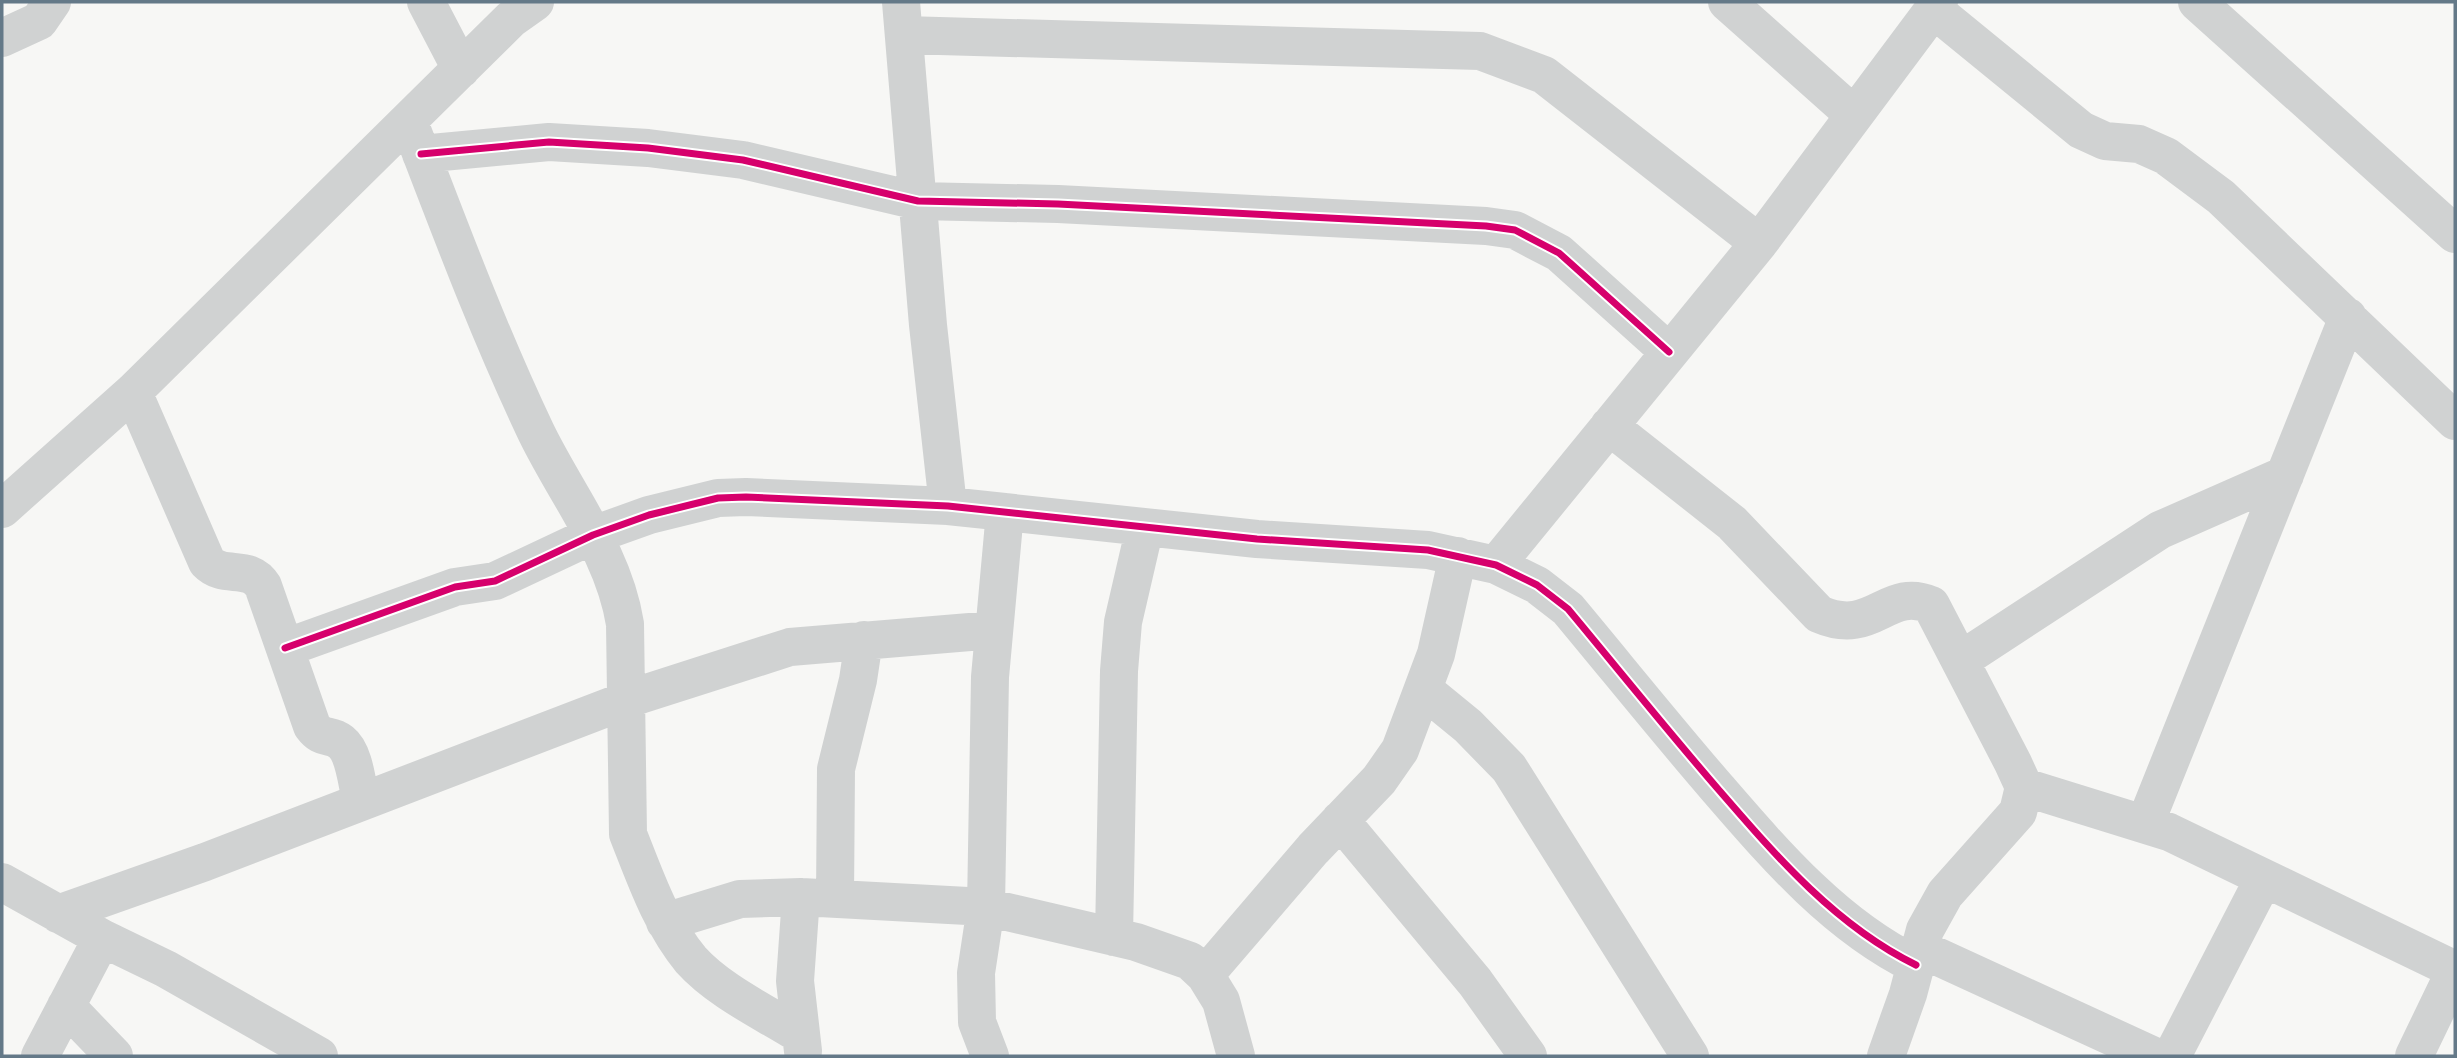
<svg xmlns="http://www.w3.org/2000/svg" width="2457" height="1058" font-family="'Space Grotesk',sans-serif">
<style>
.lines{fill:none;stroke-linecap:round;stroke-linejoin:round}
.minor{stroke:#d0d2d2;stroke-width:38}
.cycleway-casing{stroke:#fff;stroke-width:11}
.cycleway{stroke:#d6006c;stroke-width:7}
</style>
<rect width="100%" height="100%" fill="#f7f7f5"/>
<g class="lines">
<path class="minor" d="M426,2l35,67
M901,2l27,323 20,181
M1727,2l127,113
M2197,2l258,232
M1933,9l148,121 24,11 34,3 27,12 55,41 234,224
M904,35l576,16 64,24 215,168
M2,38l37,-17 13,-19
M409,122c40,104 79,209 127,310 31,64 78,121 89,192l3,210c17,43 33,90 63,126 28,31 73,52 108,74
M421,154l128,-12 99,6 95,12 175,41 140,3 428,22 29,4 44,23 110,99
M133,392l74,170c17,18 42,1 56,24l49,140c11,15 17,7 29,16 14,11 16,43 20,59
M1609,426l123,97 87,91c55,24 67,-28 112,-9l82,158 11,24 -6,25 -73,82 -20,36 -17,64 -22,62
M2,509l131,-117 378,-373 24,-17
M1496,565l263,-322 180,-241
M285,648l170,-61 40,-6 98,-46 56,-20 69,-17 28,-1 202,9 309,33 171,11 68,15 41,20 31,24c50,60 99,121 150,180 58,67 118,137 198,176
M1961,660l199,-130 125,-55
M1424,690l44,36 41,42 181,288
M2024,787l145,45 286,138
M1340,820l135,162 53,74
M2145,824l203,-507
M2,882l100,56 64,31 153,87
M801,897l-6,84 8,70
M835,899l1,-130 22,-89 6,-40
M58,914l147,-52 435,-167 150,-48 204,-17
M665,922l75,-23 61,-2 185,10 150,35 54,19 15,14 16,26 15,55
M1114,937l5,-266 4,-49 22,-95
M1921,949l233,107
M1205,975l108,-126 66,-69 21,-30 36,-96 22,-98
M66,1006l48,50
M40,1056l62,-118
M990,1056l-13,-34 -1,-49 10,-66 4,-230 15,-165
M2172,1056l92,-178
M2414,1056l41,-85"/>
<defs>
<path id="cycleway" d="M421,154l128,-12 99,6 95,12 175,41 140,3 428,22 29,4 44,23 110,99
M285,648l170,-61 40,-6 98,-46 56,-20 69,-17 28,-1 202,9 309,33 171,11 68,15 41,20 31,24c50,60 99,121 150,180 58,67 118,137 198,176"/>
</defs>
<use href="#cycleway" class="cycleway-casing"/>
<use href="#cycleway" class="cycleway"/>
</g>
<rect width="2457" height="1058" fill="none" stroke="#647988" stroke-width="7"/>
</svg>
